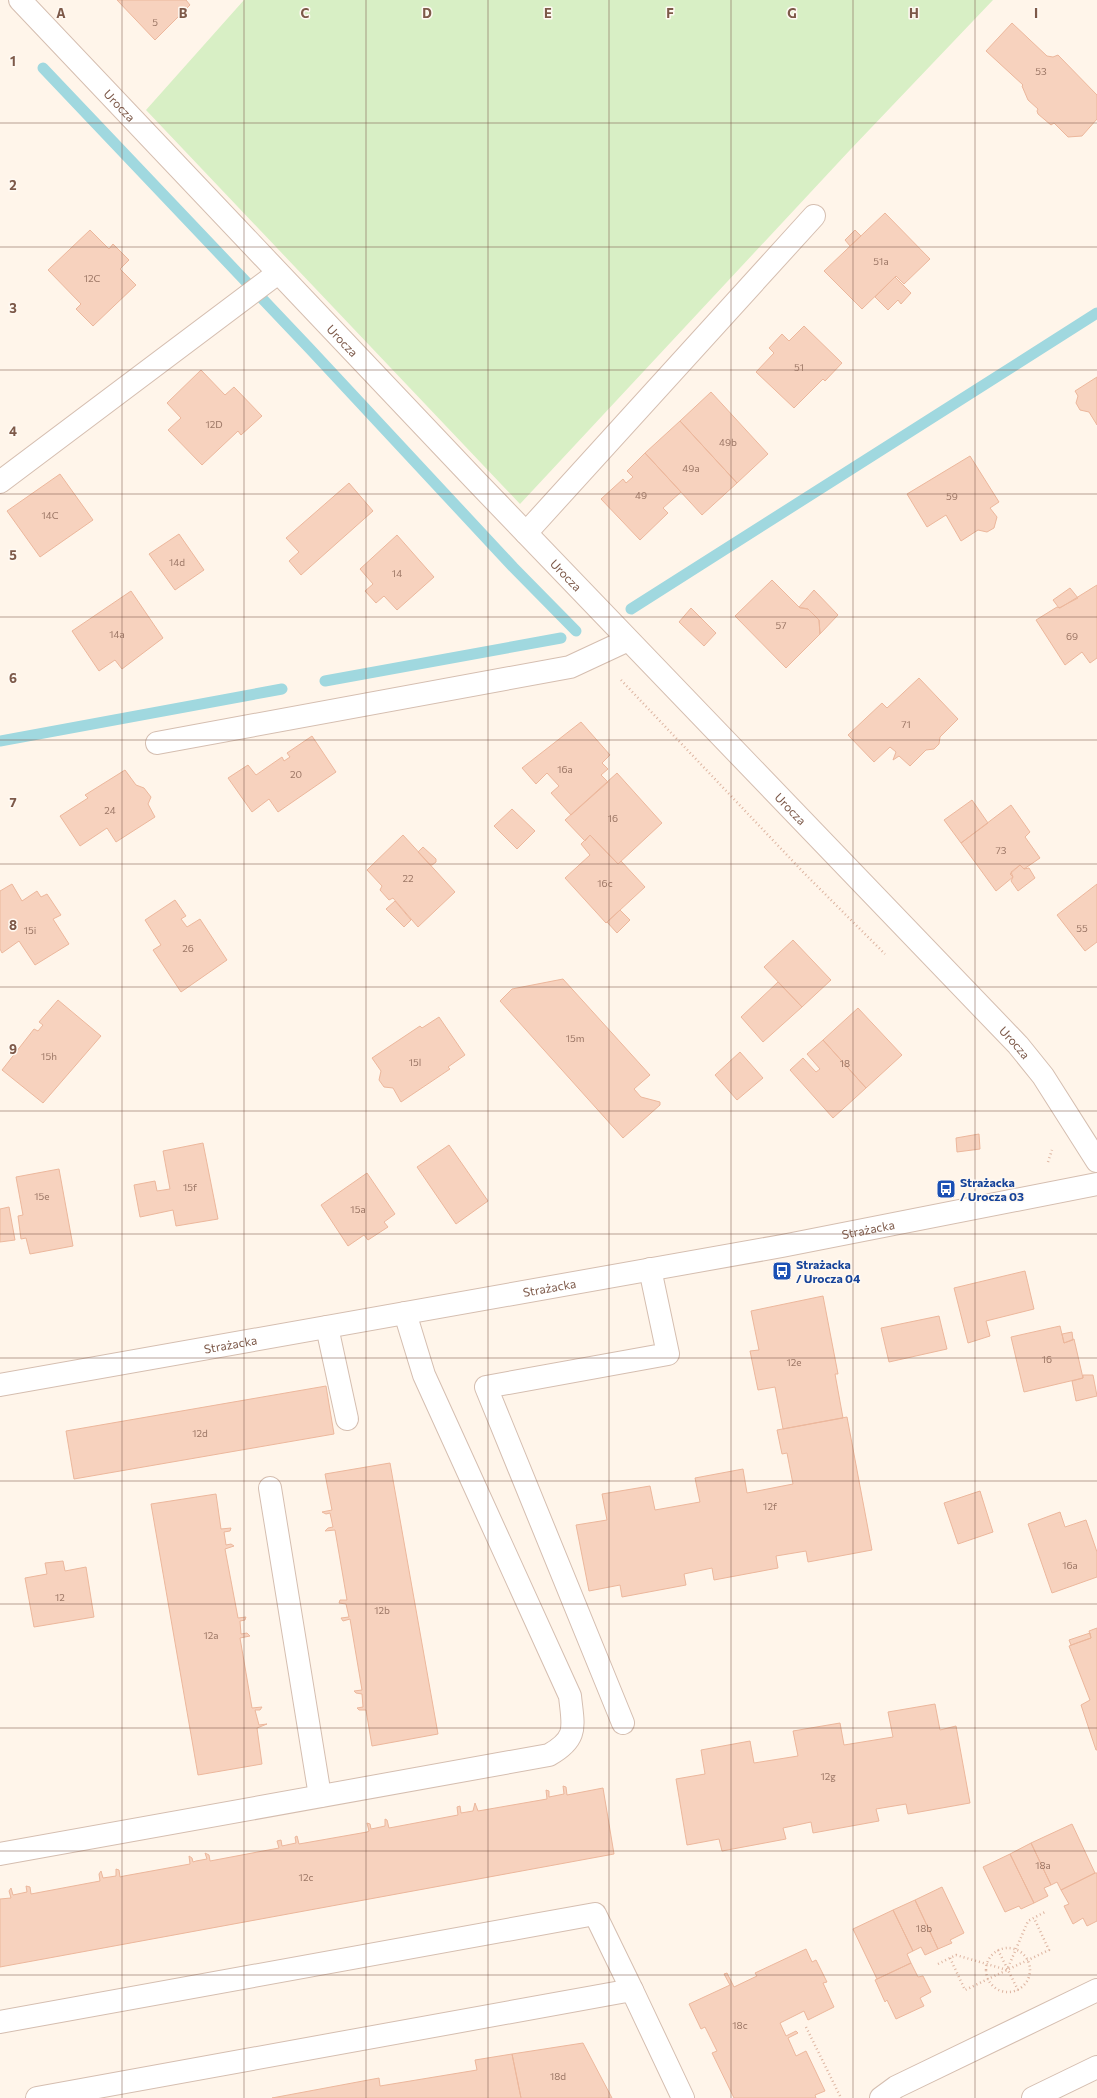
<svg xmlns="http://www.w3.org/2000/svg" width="1097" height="2098" font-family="Commissioner,sans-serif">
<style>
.green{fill:#d8efc5}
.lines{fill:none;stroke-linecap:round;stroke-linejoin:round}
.stream{stroke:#a0d8df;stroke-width:11}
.building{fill:#f7d2be;stroke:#ecb79c}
.minor-casing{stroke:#d5beb0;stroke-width:24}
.path{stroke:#ddb4a0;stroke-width:2.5;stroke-dasharray:1 3;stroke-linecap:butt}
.minor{stroke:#fff;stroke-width:22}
.grid{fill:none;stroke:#7d5949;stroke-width:1;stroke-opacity:0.55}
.labels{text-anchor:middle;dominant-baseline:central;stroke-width:3;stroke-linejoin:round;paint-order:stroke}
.number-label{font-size:10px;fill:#9c7766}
.street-label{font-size:12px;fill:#7d5949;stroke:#fff9f2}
.transit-label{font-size:12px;font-weight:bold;fill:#164399;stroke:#fff9f2;text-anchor:start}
.grid-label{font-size:13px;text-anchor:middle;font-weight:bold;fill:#7d5949;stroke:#fff9f2;stroke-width:3;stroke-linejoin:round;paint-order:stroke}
</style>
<rect width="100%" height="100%" fill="#fff5ea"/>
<path class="green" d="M244,0h749l-143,150 -330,354 -374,-394z"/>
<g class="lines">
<path class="stream" d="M43,68l267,281 203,218 63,64
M631,609l466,-296
M325,681l236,-43
M0,741l282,-52"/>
</g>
<path class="building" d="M117,0h69l4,5 -35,35z
M1012,23l35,33 6,1 5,-2 39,40v24l-15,17 -14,1 -14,-14 -3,2 -13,-11 -1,-3 1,-2 -10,-9 -6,-14 1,-1 -37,-34z
M885,213l45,46 -26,25 -8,-8 -1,1 -33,32 -38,-38z
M90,230l19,19 4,-5 16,16 -9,9 16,16 -43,41 -17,-17 5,-5 -33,-34z
M855,230l6,6 -11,10 -5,-6z
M895,277l16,16 -10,11 -3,-4 -10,10 -13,-13z
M804,326l38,37 -17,18 -2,-2 -29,29 -38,-36 18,-19 -5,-5 13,-14 7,7z
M201,370l24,25 9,-8 28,29 -21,19 -3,-4 -36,34 -34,-35 13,-12 -14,-15z
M1097,377v48l-8,-13 -9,-2 -4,-7 2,-7 -3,-5z
M711,392l57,62 -31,29 -57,-62z
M680,421l57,62 -35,32 -57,-62z
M645,453l36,39 -18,16 5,5 -28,27 -39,-41 22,-20 3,4 7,-6 -6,-6z
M970,456l29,46 -9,6 7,9 -3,11 -7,4 -9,-2 -17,11 -15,-26 -19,12 -20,-33z
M60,474l33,46 -53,37 -33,-46z
M349,483l24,28 -72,64 -12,-14 10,-9 -13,-14z
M179,534l25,36 -29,20 -26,-36z
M397,535l37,42 -37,33 -13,-14 -8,7 -11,-12 8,-7 -13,-15z
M772,580l28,28 8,1 11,11 1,14 -34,34 -51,-52z
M1097,585v73l-7,5 -8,-11 -17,13 -29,-45 21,-13 3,1z
M1070,588l8,10 -19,10 -6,-8z
M814,590l24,25 -18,19 -1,-14 -11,-11 -9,-2z
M131,591l32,47 -41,31 -7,-9 -16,11 -27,-40z
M691,608l25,25 -12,13 -25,-24z
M919,678l39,41 -18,18 -1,7 -5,5 -8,1 -16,16 -11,-10 -6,4 3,-8 -6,-5 -16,15 -26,-27 34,-32 5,5z
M581,722l29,33 -8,8 6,6 -7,6 7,7 -37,33 -20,-22 8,-7 -12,-13 -11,11 -14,-16z
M312,736l24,36 -58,40 -9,-13 -17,13 -24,-34 20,-13 8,10 26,-18 2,4 6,-4 -3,-4z
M125,770l11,15 8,3 7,9 -3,7 7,13 -39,25 -9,-14 -27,18 -20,-30 28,-18 -3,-3z
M617,773l45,50 -44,41 -28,-29 -5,6 -20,-21z
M972,800l16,23 -27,20 -17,-23z
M1011,805l19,27 -5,5 15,21 -16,11 -4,-4 -9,7 2,5 -17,14 -35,-48z
M512,809l23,22 -18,18 -23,-23z
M403,835l52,57 -37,35 -25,-29 -4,2 -9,-10 2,-4 -15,-16z
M590,835l28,29 3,-3 24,26 -39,36 -41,-45 25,-23 -9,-11z
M423,847l13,12v3l-4,3h-2l-12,-13z
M1020,865l4,4 5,-1 6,10 -17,13 -7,-10 2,-4 -3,-3z
M12,884l10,17 15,-10 4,6 6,-3 14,21 -8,4 16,25 -34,21 -16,-24 -17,12 -2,-4v-58z
M1097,884v58l-12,9 -28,-36z
M175,900l11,16 -5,3 6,8 13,-8 27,41 -46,32 -28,-42 8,-5 -16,-25z
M395,901l16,19 -7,7 -18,-18z
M620,910l10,10 -13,13 -10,-11z
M793,940l38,40 -29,27 -38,-40z
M563,979l87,96 -16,14 7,8 19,5v3l-37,33 -123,-137 12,-12z
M778,982l24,25 -39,35 -22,-25z
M58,1000l43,36 -58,67 -41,-33 32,-41 4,2 5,-6 -4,-3z
M858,1008l44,47 -36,33 -43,-48z
M439,1017l26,38 -17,12 2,2 -49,33 -8,-14 -9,-1 -5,-7 2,-9 -9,-13 48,-32 2,2z
M823,1040l43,48 -33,30 -43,-48 13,-12 13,14 4,-3 -13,-15z
M740,1052l23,26 -26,22 -22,-25z
M979,1134l1,15 -23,3 -1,-14z
M203,1143l15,76 -42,7 -3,-16 -33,7 -6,-32 21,-4 2,10 13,-2 -7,-38z
M449,1145l39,56 -32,23 -39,-57z
M59,1169l14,77 -43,8 -4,-16 -5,1 -3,-23 5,-1 -7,-38z
M367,1173l28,41 -11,8 4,5 -20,13 -4,-5 -16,11 -27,-41z
M9,1207l6,33 -15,2v-33z
M1025,1271l9,38 -48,12 4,15 -22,7 -14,-55z
M823,1296l15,78h-3l8,44 -60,11 -8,-42 -17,3 -8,-39 9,-1 -8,-39z
M939,1316l8,33 -58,13 -8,-34z
M1060,1326l4,17 10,-4 9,39 -59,14 -13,-55z
M1072,1332l1,8 -9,3 -2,-9z
M1083,1375h10l4,21 -21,5 -4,-20 11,-3z
M326,1386l8,48 -260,45 -8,-48z
M847,1417l25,133 -64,12 -2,-11 -30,5 2,12 -64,12 -2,-12 -28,6 2,11 -64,12 -2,-12 -31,6 -13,-66 31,-5 -5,-26 48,-8 5,24 45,-8 -5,-24 48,-9 4,24 46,-9 -6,-31 -5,1 -5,-24z
M390,1463l48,271 -66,12 -6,-36h-7l-2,-2 6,-1 -1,-13 -6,-1 -2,-2 8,-1 -12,-71 -7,2 -2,-3 8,-1 -3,-13 -7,-1 1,-3h7l-12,-70 -10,1 3,-3 5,-1 -3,-14 -4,1 -4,-2 10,-2 -7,-36z
M980,1491l13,41 -35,12 -14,-41z
M216,1494l5,35 10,-1 -1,3 -6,1 2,13 5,-1 3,2 -9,3 13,69 8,-1 -1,3 -5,1 1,13 6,-1 3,3 -10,2 12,70 10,-1 -2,3h-5l4,15 8,-1 -10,4 5,36 -64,11 -47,-271z
M1060,1512l5,15 21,-7 11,32v25l-45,16 -24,-69z
M63,1561l2,10 21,-4 8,50 -60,10 -9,-49 22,-4 -2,-11z
M1097,1628v122h-1l-15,-45 9,-5 -21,-54 22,-8 -2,-7z
M1090,1633l1,5 -20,7 -2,-5z
M935,1704l5,26 16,-4 14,77 -62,11 -2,-10 -30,5 3,12 -66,12 -2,-11 -28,6 3,11 -64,12 -3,-12 -32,6 -11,-66 29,-5 -4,-24 49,-9 4,22 44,-7 -5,-25 47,-8 4,22 49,-8 -5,-25z
M563,1786l3,1 1,8 36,-7 11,66 -614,113v-68l11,-1 -2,-7 2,-3 2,7 14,-3 -1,-6 4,1 1,7 69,-13 -1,-7 2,-3 2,7 13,-2v-7l3,1 1,7 4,-1 66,-12 -1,-8 3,2 1,4 3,-1 11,-2 -2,-6 4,2 1,6 69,-13 -2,-7 4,-1 1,6 14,-3 -1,-6 2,-1 2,8 68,-12 2,-1 -2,-8 3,1 1,5 5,-1 9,-2v-7l2,1 2,8 69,-13 -1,-8 3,-1 1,7 12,-2 2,-8 3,8 69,-12 -1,-9 3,1v6l15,-3z
M1072,1824l23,49 -34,17 -4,-8 -6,3 -20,-42z
M1031,1843l20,42 -7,3 4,8 -14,7 -24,-49z
M1010,1854l24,49 -13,6 -2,-3 -14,6 -22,-45z
M1095,1873h2v48l-10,5 -4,-8 -10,6 -9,-18 5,-2 -8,-14z
M942,1887l22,46 -14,7 2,3 -14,6 -23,-49z
M915,1900l23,49 -13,6 -4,-8 -8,4 -20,-41z
M893,1910l20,41 -6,3 4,9 -34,16 -24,-50z
M806,1949l6,13 4,-2 11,22 -4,1 11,24 -26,13 -4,-9 -24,12 6,13 10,-5 2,2 -10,5 8,18 10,-5 19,40 -10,4 1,3h-82l-22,-45 5,-2 -12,-24 -4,2 -12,-25 41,-19 -6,-11 3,-1 7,14 23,-11 -2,-3z
M911,1963l7,14 5,-1 8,16 -11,6 4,8 -28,13 -9,-19 -2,2 -10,-22z
M583,2043l29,55h-91l-9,-44z
M512,2054l9,44h-249l107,-20 1,8 97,-16 -2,-10z"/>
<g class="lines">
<defs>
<g id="minor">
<path id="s1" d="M20,0l455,480 543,565 25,31 54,85"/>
<path d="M0,482l278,-209"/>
<path d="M526,533l288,-317"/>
<path d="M157,743l413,-76 58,-27"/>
<path d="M327,1327l20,92"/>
<path id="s2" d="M0,1385l782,-139 315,-62"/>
<path d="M270,1488l50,308"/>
<path d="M623,1723l-137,-336 182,-33 -18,-85"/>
<path d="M0,1854l549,-99c30,-17 24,-29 21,-59l-146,-321 -19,-62"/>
<path d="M0,2022l595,-108 37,76"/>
<path d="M37,2098l595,-108 51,108"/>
<path d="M881,2098l15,-11 201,-97"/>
<path d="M1033,2098l64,-31"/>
</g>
</defs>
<use href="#minor" class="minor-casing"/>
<path class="path" d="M621,680l184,194 80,80
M1048,1162l4,-12
M986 1970a22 22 0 1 1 44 0a22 22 0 1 1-44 0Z
M998,1950l21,42
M950,1958l15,32 84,-40 -15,-32
M938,1964l18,-9 51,15 21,-49 17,-9
M806,2027l35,71"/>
<use href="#minor" class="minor"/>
</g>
<path class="grid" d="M122,0v2098M244,0v2098M366,0v2098M488,0v2098M609,0v2098M731,0v2098M853,0v2098M975,0v2098M0,123h1097M0,247h1097M0,370h1097M0,494h1097M0,617h1097M0,740h1097M0,864h1097M0,987h1097M0,1111h1097M0,1234h1097M0,1358h1097M0,1481h1097M0,1604h1097M0,1728h1097M0,1851h1097M0,1975h1097"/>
<defs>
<symbol id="bus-square" viewBox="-11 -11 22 22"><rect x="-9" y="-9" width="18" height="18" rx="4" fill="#1a4fb4" stroke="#fff9f2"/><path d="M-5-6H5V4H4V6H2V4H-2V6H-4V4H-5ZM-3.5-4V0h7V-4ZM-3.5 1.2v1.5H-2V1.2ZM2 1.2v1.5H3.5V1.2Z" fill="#fff"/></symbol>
</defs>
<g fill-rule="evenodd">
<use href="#bus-square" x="935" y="1178" width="22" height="22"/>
<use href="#bus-square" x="771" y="1260" width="22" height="22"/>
</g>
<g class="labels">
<g class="number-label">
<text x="155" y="22">5</text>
<text x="1041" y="71">53</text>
<text x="881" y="261">51a</text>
<text x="92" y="278">12C</text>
<text x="799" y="367">51</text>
<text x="214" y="424">12D</text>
<text x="728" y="442">49b</text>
<text x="691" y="468">49a</text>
<text x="641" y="495">49</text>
<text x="952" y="496">59</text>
<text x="50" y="515">14C</text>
<text x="177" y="562">14d</text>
<text x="397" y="573">14</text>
<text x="781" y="625">57</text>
<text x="117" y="634">14a</text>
<text x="1072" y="636">69</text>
<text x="906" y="724">71</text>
<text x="565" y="769">16a</text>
<text x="296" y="774">20</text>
<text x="110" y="810">24</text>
<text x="613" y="818">16</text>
<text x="1001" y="850">73</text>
<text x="408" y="878">22</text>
<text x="605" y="883">16c</text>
<text x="1082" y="928">55</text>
<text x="30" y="930">15i</text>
<text x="188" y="948">26</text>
<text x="575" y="1038">15m</text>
<text x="49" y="1056">15h</text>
<text x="415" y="1062">15l</text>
<text x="845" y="1063">18</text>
<text x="190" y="1187">15f</text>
<text x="42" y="1196">15e</text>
<text x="358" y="1209">15a</text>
<text x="1047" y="1359">16</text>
<text x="794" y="1362">12e</text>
<text x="200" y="1433">12d</text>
<text x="770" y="1506">12f</text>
<text x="1070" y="1565">16a</text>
<text x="60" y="1597">12</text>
<text x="382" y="1610">12b</text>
<text x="211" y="1635">12a</text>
<text x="828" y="1776">12g</text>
<text x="1043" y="1865">18a</text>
<text x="306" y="1877">12c</text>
<text x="924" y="1928">18b</text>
<text x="740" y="2025">18c</text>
<text x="558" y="2076">18d</text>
</g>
<g class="street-label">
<text stroke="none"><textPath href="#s1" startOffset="145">Urocza</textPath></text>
<text stroke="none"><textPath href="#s1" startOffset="469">Urocza</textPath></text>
<text stroke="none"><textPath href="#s1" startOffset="793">Urocza</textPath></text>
<text stroke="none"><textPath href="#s1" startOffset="1117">Urocza</textPath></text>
<text stroke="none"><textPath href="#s1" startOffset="1441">Urocza</textPath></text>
<text stroke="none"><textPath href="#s2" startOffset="882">Strażacka</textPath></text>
<text stroke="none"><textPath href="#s2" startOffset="558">Strażacka</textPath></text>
<text stroke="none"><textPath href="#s2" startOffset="234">Strażacka</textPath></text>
</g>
<g class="transit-label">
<text x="960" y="1182">Strażacka<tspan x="960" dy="14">/ Urocza 03</tspan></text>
<text x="796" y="1264">Strażacka<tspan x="796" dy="14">/ Urocza 04</tspan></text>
</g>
</g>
<g class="grid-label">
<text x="61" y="18">A</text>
<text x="183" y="18">B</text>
<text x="305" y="18">C</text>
<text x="427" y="18">D</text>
<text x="548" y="18">E</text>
<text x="670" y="18">F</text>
<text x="792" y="18">G</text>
<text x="914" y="18">H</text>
<text x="1036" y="18">I</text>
<text x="13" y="66">1</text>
<text x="13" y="190">2</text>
<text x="13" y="313">3</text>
<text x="13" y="436">4</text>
<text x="13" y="560">5</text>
<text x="13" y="683">6</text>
<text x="13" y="807">7</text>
<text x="13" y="930">8</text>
<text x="13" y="1054">9</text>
</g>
</svg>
